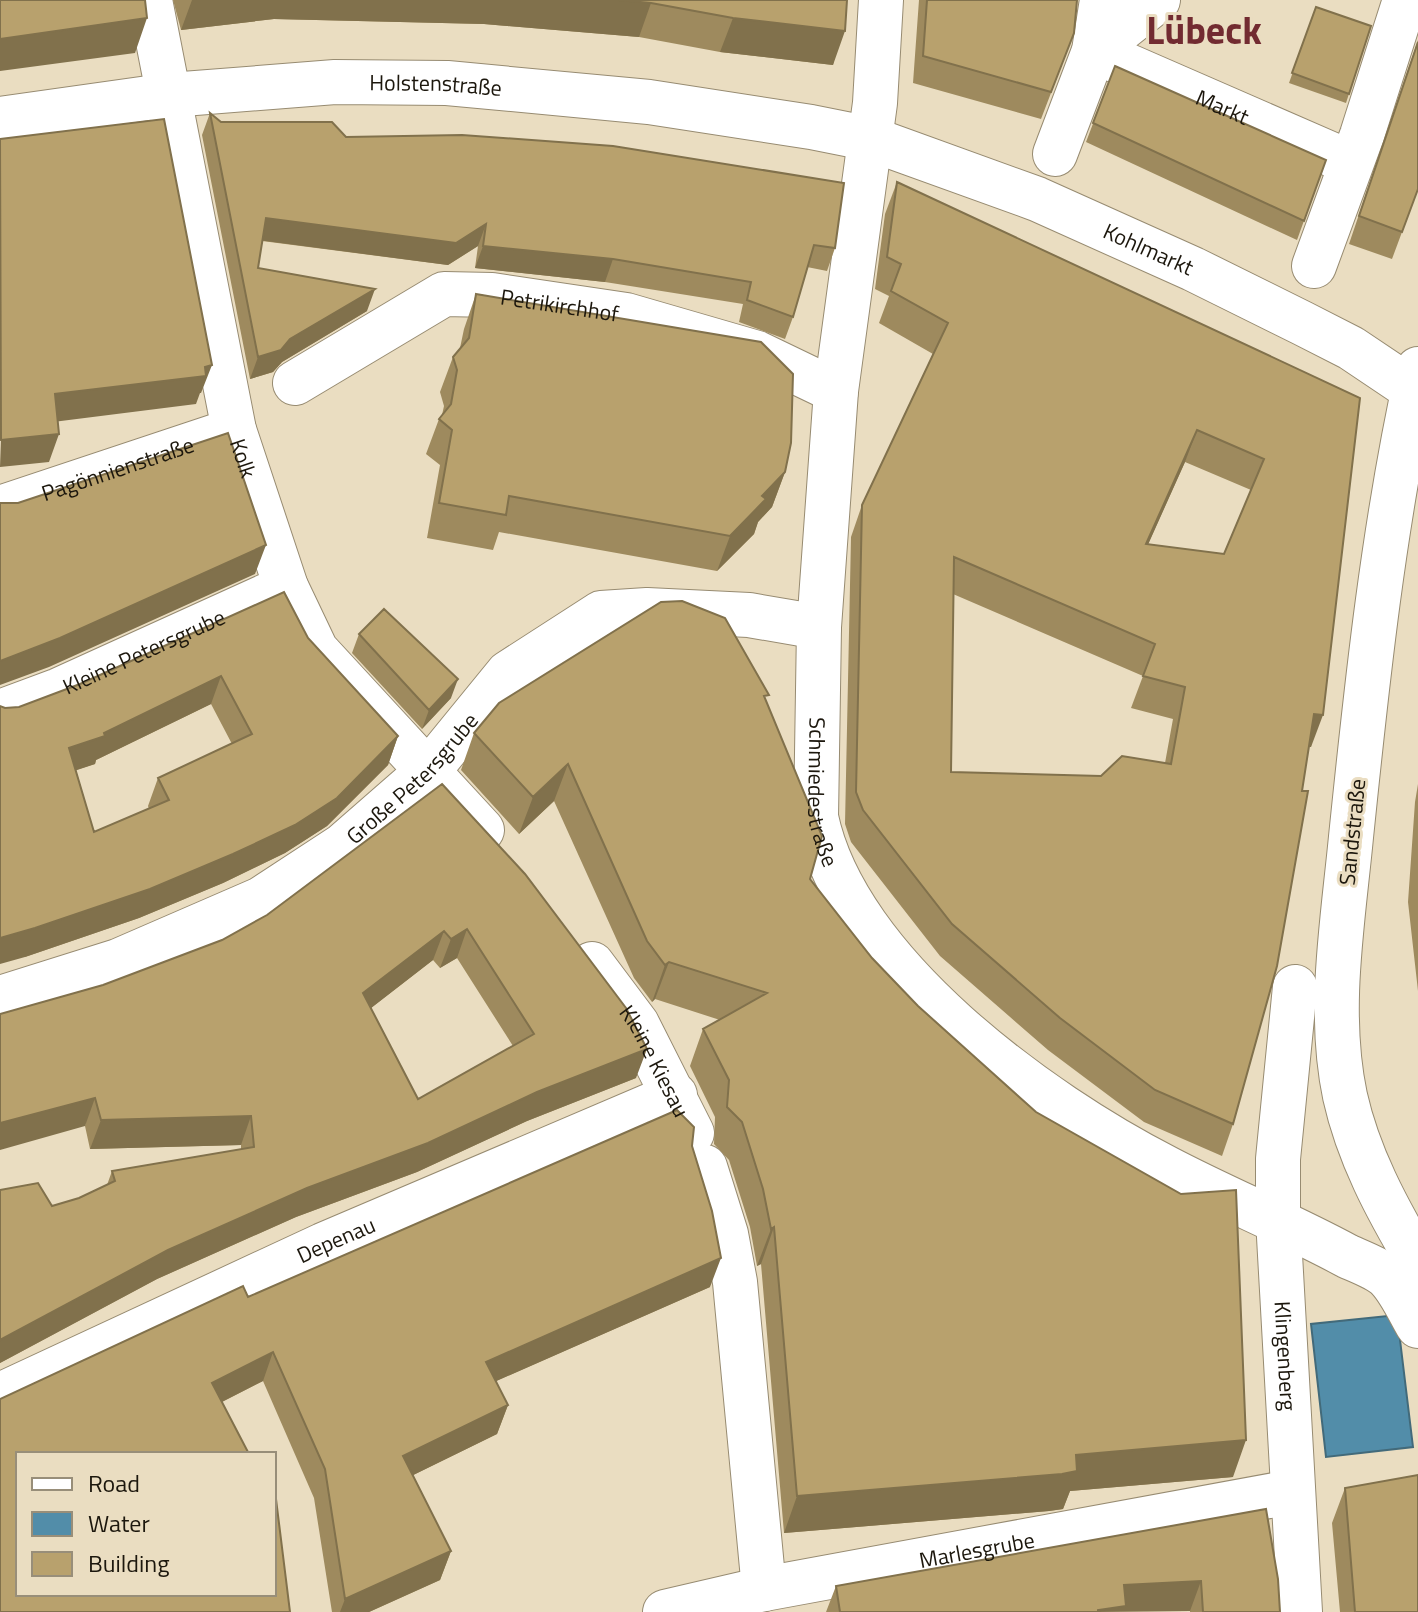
<svg xmlns="http://www.w3.org/2000/svg" width="1418" height="1612" font-family="'Titillium Web',sans-serif">
<style>
.water{fill:#528da9;stroke:#426a7a;stroke-width:2}
.lines{fill:none;stroke-linecap:round;stroke-linejoin:round}
.minor-casing{stroke:#978b71;stroke-width:46}
.minor{stroke:#fff;stroke-width:44}
.wall{fill:#9e8a5e;fill-rule:evenodd}
.shaded-wall{fill:#81714c}
.building{fill:#b8a16d;stroke:#81714c;stroke-width:2;fill-rule:evenodd}
.labels{text-anchor:middle;dominant-baseline:central;stroke-width:6;stroke-linejoin:round;paint-order:stroke}
.street-label{font-size:22px;fill:#1c170d;stroke:#eaddc1}
.town-label{font-size:38px;font-weight:bold;fill:#722b31;stroke:#eaddc1}
</style>
<rect width="100%" height="100%" fill="#eaddc1"/>
<path class="water" d="M1397,1315l16,132 -87,10 -15,-133z"/>
<g class="lines">
<defs>
<g id="minor">
<path id="s1" d="M150,0l84,430 52,157 30,63 166,180"/>
<path id="s2" d="M881,0l-6,103 -39,288 -17,236 -3,190c30,146 225,287 351,351 59,31 121,56 180,88 13,6 33,13 42,23 12,13 20,32 29,47"/>
<path id="s3" d="M1158,0l-64,51 257,112"/>
<path id="s4" d="M0,119l170,-24 165,-13 112,1 202,19 162,25 60,12 166,60 156,70 109,54 49,25 67,45"/>
<path d="M1055,154l39,-103 8,-51"/>
<path d="M1314,266l48,-131 43,-135"/>
<path d="M1418,369c-34,153 -51,312 -67,468 -8,84 -24,174 -6,259 13,59 42,113 73,165"/>
<path id="s5" d="M295,383l149,-89 48,1 134,20 131,38 79,38"/>
<path id="s6" d="M0,508l234,-78"/>
<path id="s7" d="M0,712l59,-22 227,-103"/>
<path id="s8" d="M592,964l45,60 55,109"/>
<path id="s9" d="M1295,987l-17,172v60l22,393"/>
<path id="s10" d="M0,998l118,-37 143,-62 81,-53 86,-75 80,-98 93,-60 46,-3 102,5 70,12"/>
<path d="M705,1167l21,67 9,48 29,307"/>
<path id="s11" d="M0,1395l323,-150 352,-150"/>
<path id="s12" d="M665,1612l99,-23 527,-97"/>
</g>
</defs>
<use href="#minor" class="minor-casing"/>
<use href="#minor" class="minor"/>
</g>
<path class="wall" d="M173,0h674l-14,65 -113,-13 -81,-15 -155,-13 -210,-5 -93,11z
M919,0h158l-3,33 -33,86 -128,-36z
M1316,7l55,19 -25,77 -57,-20z
M1418,40v149l-26,70 -43,-15z
M1115,66l211,94 -29,80 -211,-98z
M210,113l11,9 125,15 489,111 -8,23 -20,-4 -14,50 -8,22 -46,-17 4,-18 -138,-22 -130,-14 3,-22 -30,19 -186,-24 -4,27 109,43 -85,51 -9,10 -23,7 -48,-244z
M897,182l463,216 -49,349h-2l-76,377 -11,32 -78,-34 -96,-72 -108,-94 -89,-114 -6,-18 6,-287 11,-32 71,-151 -54,-31 10,-27 -14,-7 10,-75zM1185,462l66,28 -27,64 -76,-10zM953,594l190,82 -12,32 42,11 -8,44 -64,13 -150,-4z
M476,294l309,178 -13,35 -14,15 -4,12 -37,37 -218,-39 -6,18 -66,-12 13,-73 -14,-11 13,-35 3,-4 2,-9 -4,-14 13,-35 7,-9 4,-19z
M359,634l92,64 -29,31 -70,-76z
M308,638l90,98 -10,29 -61,61 -42,27 -62,30 -84,35 -114,39 -20,-249 14,-1zM211,704l21,40 -74,34 -10,28 1,3 -55,23 -18,-62 19,-6 1,-4z
M766,701l44,178 423,598 -163,14 -7,18 -14,2 -265,22 -23,-269 -4,2 -7,-39 -21,-67 -15,-16 1,-27 -25,-51 13,-37 17,-9 -65,-21 -3,3 -18,-24 -80,-177 -35,33 -58,-64 13,-37z
M442,784l194,294 -109,43 -110,51 -121,45 -139,62 -157,84v-173l52,16 27,-8 28,-13 5,-14 129,-22v-4l-151,4 -5,-23 18,-141 119,-45 45,-25zM457,958l56,88 -95,53 -47,-91 62,-48 7,8z
M1418,784v207l-10,-89 7,-100z
M692,1146l18,141 -214,94 12,24 -11,29 -84,41 38,76 -11,29 -71,32h-37l-18,-114 -51,-117 -41,21 -222,210 248,-315z
M1345,1488l73,124h-78l-8,-89z
M1266,1509l14,103h-90v-1l-364,1 10,-26z"/>
<path class="shaded-wall" d="M192,0h427l32,3 -12,34 -155,-13 -210,-5 -93,11z
M147,18l-12,35 -135,18v-32z
M733,18l112,13 -12,34 -113,-13z
M266,218l220,6 -8,22 -30,19 -190,-25z
M483,246l130,13 -8,23 -130,-14z
M375,289l-8,22 -85,51 -9,10 -23,7 8,-22 32,-18z
M212,365l-11,28h-1l-4,11 -151,19 10,-29z
M1197,430l-12,32 -51,114 12,-32z
M59,434l-10,28 -49,5 1,-27z
M785,472l-13,35 -14,15 -4,12 -37,37 13,-35 32,-40z
M266,545l-11,29 -206,93 -49,18v-24z
M221,676l-10,28 -115,56 -1,4 -36,12 10,-28 35,-15z
M458,679l-7,19 -29,31 7,-19z
M1314,714l9,1 -12,32 -9,-1z
M398,736l-10,29 -61,61 -42,27 -62,30 -84,35 -114,39 -25,7v-26z
M568,764l-14,37 -35,33 14,-37z
M467,929l-10,29 -17,10 11,-29z
M444,931l-11,29 -80,62 10,-29z
M669,962l-14,37 -3,3 13,-37z
M647,1049l-11,29 -109,43 -110,51 -121,45 -139,62 -157,84v-23l168,-90 139,-62 230,-96z
M95,1098l-10,28 -85,24v-27z
M251,1116l-10,29 -151,4 11,-29z
M774,1227l-13,37 -4,2 14,-37z
M721,1258l-11,29 -234,103 10,-28z
M273,1352l-10,29 -61,31 10,-29z
M508,1405l-11,29 -104,51 10,-29z
M1246,1440l-13,37 -163,14 -7,18 -14,2 -265,22 13,-37 279,-41z
M451,1551l-11,29 -71,32h-29l5,-13z
M1201,1581l-11,30 -92,1 26,-27z"/>
<path class="building" d="M0,0h145l2,18 -147,21z
M619,0h228l-2,31 -112,-13 -82,-15z
M927,0h150l-3,33 -23,59 -128,-36z
M1316,7l55,19 -22,68 -57,-21z
M1418,42v147l-16,43 -43,-16z
M1115,66l211,94 -22,61 -211,-98z
M210,113l11,9h111l14,15 116,-2 151,11 231,37 -9,65 -21,-3 -21,72 -46,-17 4,-18 -138,-23 -130,-13 3,-22 -30,19 -190,-25 -8,50 117,21 -85,50 -9,11 -23,7z
M164,119l48,246 -7,2 1,9 -151,18 4,40 -58,6 -1,-301z
M897,182l463,216 -37,317 -9,-1 -12,77h6l-31,175 -44,158 -78,-34 -95,-72 -108,-94 -89,-114 -7,-18 6,-287 86,-182 -57,-32 10,-27 -14,-7zM1197,430l67,29 -40,95 -78,-10zM954,557l201,87 -12,32 42,11 -14,77 -49,-8 -21,20 -150,-4z
M476,294l285,48 32,32 -2,69 -6,29 -23,24 4,3 -36,37 -221,-40 -3,19 -67,-12 13,-73 -13,-11 12,-15 6,-34 -4,-13 16,-19z
M228,433l38,112 -206,93 -60,23v-158h18z
M284,592l24,46 90,98 -61,62 -42,27 -62,29 -83,35 -115,39 -35,10v-232l5,2 14,-1 61,-23zM221,676l31,58 -94,44 11,22 -75,32 -25,-84 36,-12 -1,-3z
M682,601l43,17 44,77 -5,1 58,140 -12,43 62,79 46,48 118,106 145,82 55,-4 10,250 -170,15 1,16 -15,3 -265,22 -23,-269 -3,2 -8,-40 -21,-67 -15,-15 2,-27 -26,-51 64,-36 -98,-31 -4,3 -18,-24 -79,-177 -35,33 -59,-64 25,-30 162,-101z
M384,609l74,70 -29,31 -70,-76z
M442,784l83,90 101,134 21,41 -110,43 -109,51 -121,45 -139,62 -168,90v-150l38,-7 14,23 27,-8 36,-17 -3,-10 142,-24 -3,-31 -150,4 -6,-22 -95,25v-109l103,-29 119,-45 45,-25zM467,929l67,105 -116,65 -55,-106 81,-62 7,8z
M677,1110l17,17 -2,19 20,65 9,47 -235,104 22,43 -105,51 48,95 -106,48 -20,-130 -52,-117 -61,31 37,71h-231v140h256v-102l1,-1 15,121h-290v-213l243,-113 5,11z
M1418,1475v137h-63l-10,-124z
M1266,1509l12,70 2,33h-77l-2,-31 -77,4 2,21 -28,4v2h-258l-4,-26z"/>
<g class="labels">
<g class="street-label">
<text stroke="none"><textPath href="#s4" startOffset="438">Holstenstraße</textPath></text>
<text stroke="none"><textPath href="#s3" startOffset="222">Markt</textPath></text>
<text stroke="none"><textPath href="#s4" startOffset="1176">Kohlmarkt</textPath></text>
<text stroke="none"><textPath href="#s5" startOffset="290">Petrikirchhof</textPath></text>
<text stroke="none"><textPath href="#s1" startOffset="468">Kolk</textPath></text>
<text stroke="none"><textPath href="#s6" startOffset="124">Pagönnienstraße</textPath></text>
<text stroke="none"><textPath href="#s7" startOffset="156">Kleine Petersgrube</textPath></text>
<text stroke="none"><textPath href="#s10" startOffset="474">Große Petersgrube</textPath></text>
<text stroke="none"><textPath href="#s2" startOffset="796">Schmiedestraße</textPath></text>
<text transform="translate(1352 832) rotate(-84)">Sandstraße</text>
<text stroke="none"><textPath href="#s8" startOffset="116">Kleine Kiesau</textPath></text>
<text stroke="none"><textPath href="#s11" startOffset="370">Depenau</textPath></text>
<text stroke="none"><textPath href="#s9" startOffset="370">Klingenberg</textPath></text>
<text stroke="none"><textPath href="#s12" startOffset="318">Marlesgrube</textPath></text>
</g>
<g class="town-label">
<text x="1204" y="30">Lübeck</text>
</g>
</g>
<rect x="16" y="1452" width="260" height="144" fill="#eaddc1" stroke="#988e79" stroke-width="2"/>
<rect x="32" y="1478" width="40" height="12" fill="#ffffff" stroke="#988e79" stroke-width="2"/>
<text x="88" y="1492" font-size="24" fill="#1c170d">Road</text>
<rect x="32" y="1512" width="40" height="24" fill="#528da9" stroke="#988e79" stroke-width="2"/>
<text x="88" y="1532" font-size="24" fill="#1c170d">Water</text>
<rect x="32" y="1552" width="40" height="24" fill="#b8a16d" stroke="#988e79" stroke-width="2"/>
<text x="88" y="1572" font-size="24" fill="#1c170d">Building</text>
</svg>
